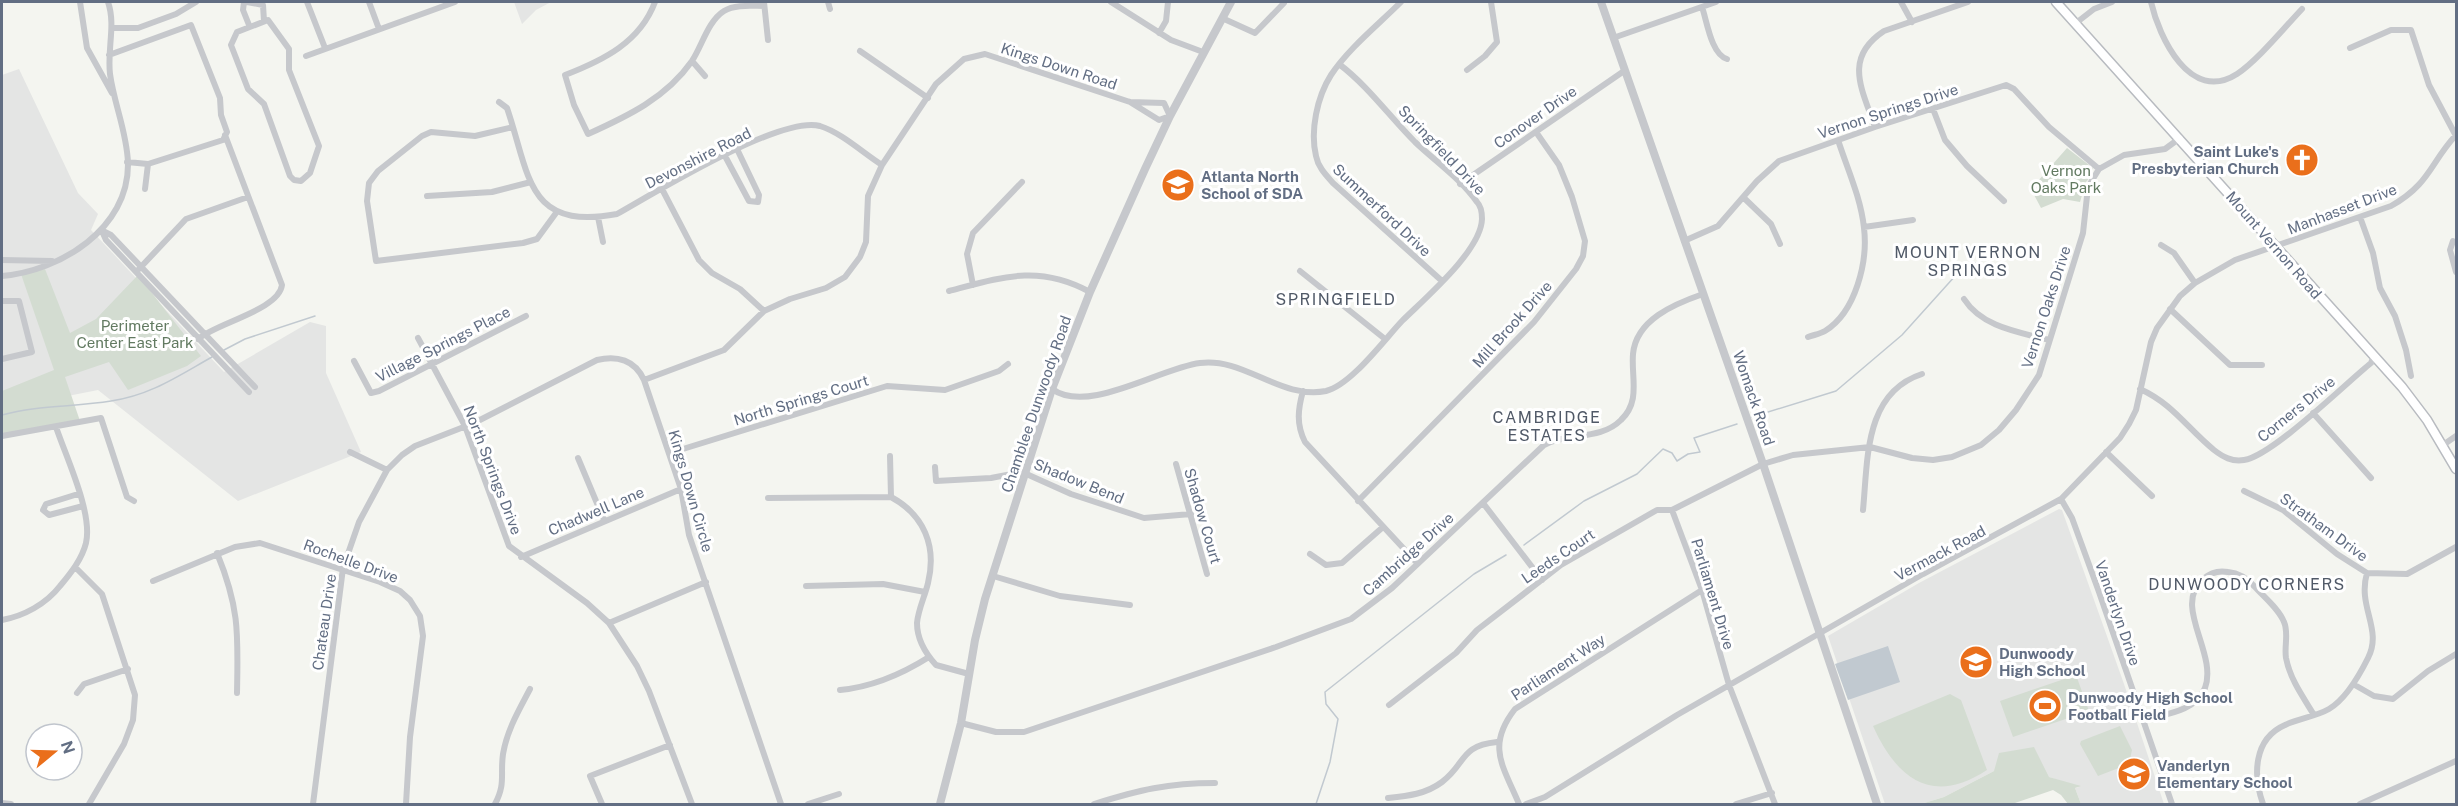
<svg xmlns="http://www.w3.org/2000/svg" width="2458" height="806" font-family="'Public Sans',sans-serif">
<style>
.built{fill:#e4e5e4}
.green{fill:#d3dcd1}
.water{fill:#c1c9d0}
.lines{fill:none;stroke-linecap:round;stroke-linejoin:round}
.stream{stroke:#c1c9d0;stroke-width:1.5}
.secondary-casing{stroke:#b8bbc0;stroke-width:11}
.minor{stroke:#c6c8cc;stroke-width:6}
.tertiary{stroke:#c6c8cc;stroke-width:8}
.secondary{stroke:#fff;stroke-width:8}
.labels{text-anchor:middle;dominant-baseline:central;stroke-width:6;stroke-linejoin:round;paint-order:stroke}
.street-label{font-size:15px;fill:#626e83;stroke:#fff}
.poi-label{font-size:15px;font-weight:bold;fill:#626e83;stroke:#fff;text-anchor:start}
.park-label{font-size:15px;fill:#627a61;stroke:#fff}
.neighbourhood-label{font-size:16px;letter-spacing:1.5px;fill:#505967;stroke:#fff}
</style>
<rect width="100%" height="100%" fill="#f4f5f0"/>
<path class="built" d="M514,2h37l-15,8 -14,14z
M19,69l59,124 20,21 -7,16 133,142 86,-50 16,4v47l35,79 -123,49 -140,-111 -96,19v-334z
M2059,509l3,1 62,174 40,120h-83l-6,-16 4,-1 -30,-10 -55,-6 -50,26 -23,7h-36l-57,-168 91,-53z"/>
<path class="green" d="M2067,148l26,20v6l-7,8 -6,20 -17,-3 -22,9 -10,-19z
M45,269l25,64 26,-14 42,-44 63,81 -14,10 -59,24 -19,-28 -44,15 15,44 -78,17v-47l52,-21 -33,-96z
M2076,675l13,36 -76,26 -13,-36z
M1950,694l11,6 26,70c-55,36 -90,9 -114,-44z
M2120,726l12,24 -3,14 -31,12 -18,-32 1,-3z
M2034,747l15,30 32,9 -6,2 6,16h-13l-7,-9 -8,-5 -41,14h-91l23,-7 50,-26 5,-18z"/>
<path class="water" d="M1888,646l12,36 -52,18 -13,-36z"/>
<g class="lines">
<path class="stream" d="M224,350l21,-11 70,-23
M2,415c35,-10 73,-8 109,-14 40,-6 67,-25 101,-44
M1752,417l84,-26 66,-56 54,-60 12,-8 45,-21
M1524,545l60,-44 53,-27 26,-25 9,4 5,8 11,-7 12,-2 -6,-14 43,-14
M1316,804l14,-42 8,-43 -12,-15 -1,-12 149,-118 32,-19"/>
<defs>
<path id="secondary" d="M2056,2l346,385 25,33 29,49"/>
</defs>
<use href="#secondary" class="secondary-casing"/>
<path class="minor" d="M80,2l7,46 25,45
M244,2l-1,8 6,15
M247,2l16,3 1,16
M307,2l18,46
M369,2l10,27
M655,2c-15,40 -51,58 -90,73l9,30 14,29c40,-18 78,-36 104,-73 10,-15 16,-40 32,-50 11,-7 28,-5 40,-5
M764,2l4,38
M828,2l2,7
M1111,2l60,38 32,12
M1401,2c-23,23 -52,46 -70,73 -14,22 -21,56 -15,81 2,11 10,19 17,27l109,98
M1901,2l11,20
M2151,2c8,35 39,102 86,72 20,-13 47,-46 65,-65
M1702,7c5,14 9,47 25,52
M1222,18l33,15 29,-30
M268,20l21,29v21l30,76 -9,27 -9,8 -7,-1 -4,-4 -26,-72 -16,-15 -17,-44 6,-13z
M2076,23l18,-14 18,-7
M112,28h26l38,-14 20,-12
M1159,33l7,-12 2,-19
M1613,38l103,-36
M2350,48l41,-18h20l18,55 27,51
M860,51l68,47
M109,55l82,-30 29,73 1,17 6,17 -4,8 -75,24 -21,-2
M306,56l149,-54
M692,61l13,15
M1467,70l18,-14 12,-14 -6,-40
M499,102l8,6c23,67 19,123 110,106 39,-22 164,-99 203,-88 22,7 43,27 62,39
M1933,109l12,31 22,26 37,35
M513,127l-38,9 -44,-4 -9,4 -44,35 -9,12 -2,18 9,60 147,-18 14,-4 19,-26
M1875,127c-13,-38 -32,-69 9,-96l84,-29
M725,156l24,45 9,1 1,-7 -22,-46
M1460,184l164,-113
M145,189l3,-25
M662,189l37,71 13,13 28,16 24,22
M427,196l65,-4 39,-10
M1744,198l27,26 9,20
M598,217l5,25
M2360,217l13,36 7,35 15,28 11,34 5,26
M1864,227l49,-7
M101,230l10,5 144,152
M102,231l4,9 143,152
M1684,241l34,-15 39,-45 22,-20 96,-34 131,-42 8,4 35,38 50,42
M2453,241l-3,9 6,22
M2161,245l13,8 21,30
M2,260l50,1
M139,269l47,-50 62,-22
M1300,271l85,68
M2,276c58,-5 127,-47 126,-113 -1,-31 -14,-59 -18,-89 -3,-25 6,-49 -2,-72
M973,285l-6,-31 6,-21 49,-51
M949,291c53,-14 90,-27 141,1
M1964,299c18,28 54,33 85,41
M2,301h17l13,51 -30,7
M2170,309l60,56h32
M1808,337c5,-2 12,-3 17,-6 31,-19 43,-70 39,-103 -3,-30 -17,-60 -26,-88
M418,338l47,88 44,120 78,57 22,20 28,43 12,25 43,113
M198,339c18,-16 81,-29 84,-54l-57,-150
M354,361l17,32 8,-2 147,-75
M644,380l80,-30 40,-39 26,-12 36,-11 19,-11 15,-20 6,-15 2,-46 14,-31 54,-81 28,-25 21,-5 145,48 34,1 6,13 -11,4 -29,-18
M1052,389c36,26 108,-21 148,-26 44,-6 81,37 126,28 25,-6 58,-51 76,-70 22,-22 79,-70 80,-102 0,-6 -1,-13 -5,-17 -16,-23 -42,-41 -62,-60 -26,-26 -46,-55 -76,-78
M2140,389c33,15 47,39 74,61 9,7 18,12 30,10 28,-4 101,-76 127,-97l3,-7
M1303,391c-5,18 -7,33 2,51l112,121
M2313,413l58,65
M2,436l99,-18 26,79 7,4
M2443,445l13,-9
M350,452l37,18
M2106,452l46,44
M670,453l217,-67 58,4 54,-19 9,-7
M890,456l1,41
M578,458l26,62
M1176,464l31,110
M935,467l1,14 55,-3 31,-6 49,22 73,24 47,-4
M2244,491l39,19 54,44 30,19 40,1 49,-27
M78,494l-32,10 -3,6 6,5 34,-9
M768,498l123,-1c33,18 46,49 37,86 -3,13 -10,27 -11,40 0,16 9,31 19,42l33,9
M2061,499l11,19 27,74 73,212
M1358,501l176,-179 42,-53 7,-13 2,-15 -13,-44 -13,-32 -23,-33
M1483,503l59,77
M1672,510l30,80 27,95 46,119
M1863,510c5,-51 1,-117 59,-136
M217,553c23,56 21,82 20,140
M1310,554l16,11 16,-2 41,-36
M521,557l160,-68
M75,567l27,27 33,101 -2,25 -9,24 -35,60
M993,576l67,20 70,9
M153,581l82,-34 25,-4 120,39 20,9 10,9 10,16 3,20 -13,101 -4,67
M806,586l77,-2 42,8
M2,620c22,-4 44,-16 58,-34 11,-13 22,-27 26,-43 7,-30 -20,-86 -30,-116
M609,623l97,-41
M2353,684l21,12 19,3 35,-28 28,-17
M840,690c32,-3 62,-16 89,-33
M77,693l7,-9 44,-15
M1389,705l67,-52 21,-23 84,-65 96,-55h15l91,-46 30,-9 77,-8 42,11 21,2 19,-3 29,-12 18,-15 17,-20 23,-35 44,-142 5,-46 11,-18 25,-14 41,-6 15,-11
M2143,720c22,-6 52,-8 62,-32 13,-35 -33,-82 -2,-109 7,-6 15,-9 25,-7 11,1 20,7 27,15 9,10 24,22 29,35 5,11 0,24 2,36 4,21 17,39 28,57
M961,723l35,9h28l252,-85 75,-28 41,-31 152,-143c24,-13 56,-4 77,-25 20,-19 10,-42 12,-66 3,-34 41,-50 70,-60
M1388,798c20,-2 38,-4 54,-16 25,-19 17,-36 55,-40
M2,803l9,1
M313,804l30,-236 16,-46 28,-52 15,-15 13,-9 59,-23 123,-63c20,-5 38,0 47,20l37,109 8,46 92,269
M495,804c11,-21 5,-29 8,-50 4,-24 16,-44 27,-65
M602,804l-12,-28 80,-31
M808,804l31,-10
M1094,804c45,-14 74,-21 121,-21
M1519,804c-16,-38 -33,-58 -4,-95l187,-119
M1526,804l19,-7 132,-82 246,-141 138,-75 59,-61 9,-14 7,-14 15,-68 6,-14 23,-32 15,-13 40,-23 156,-54c39,-22 39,-43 65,-71
M1736,804l36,-11
M2263,804c-10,-28 -10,-65 22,-79 14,-7 30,-8 44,-16 17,-10 30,-33 39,-51 15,-29 -11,-51 -1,-85
M2360,804l96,-43"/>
<path class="tertiary" d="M1601,2l162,462 114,340
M940,804l21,-81 14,-83 10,-41 67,-210 38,-97 55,-123 25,-53 61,-114"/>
<use href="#secondary" class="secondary"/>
</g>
<defs>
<symbol id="church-disc" viewBox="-11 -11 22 22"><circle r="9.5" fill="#ea6f1b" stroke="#fff"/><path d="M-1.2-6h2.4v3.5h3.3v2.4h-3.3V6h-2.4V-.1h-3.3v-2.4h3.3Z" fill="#fff"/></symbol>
<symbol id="school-disc" viewBox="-11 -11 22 22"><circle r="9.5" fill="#ea6f1b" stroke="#fff"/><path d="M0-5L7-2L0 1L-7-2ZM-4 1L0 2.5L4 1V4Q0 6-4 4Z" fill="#fff"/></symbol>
<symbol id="stadium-disc" viewBox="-11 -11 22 22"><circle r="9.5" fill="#ea6f1b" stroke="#fff"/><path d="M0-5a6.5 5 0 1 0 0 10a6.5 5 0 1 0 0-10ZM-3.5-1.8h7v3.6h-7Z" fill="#fff"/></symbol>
</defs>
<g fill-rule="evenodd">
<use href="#church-disc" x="2283" y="141" width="38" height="38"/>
<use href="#school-disc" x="1159" y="166" width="38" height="38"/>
<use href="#school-disc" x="1957" y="643" width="38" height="38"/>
<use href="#stadium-disc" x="2026" y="687" width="38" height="38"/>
<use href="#school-disc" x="2115" y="755" width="38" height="38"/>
</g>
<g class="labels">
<g class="street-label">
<text transform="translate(1059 66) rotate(18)">Kings Down Road</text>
<text transform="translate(1888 111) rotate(-18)">Vernon Springs Drive</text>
<text transform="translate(1535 117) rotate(-35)">Conover Drive</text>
<text transform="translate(1442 150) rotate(46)">Springfield Drive</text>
<text transform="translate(698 158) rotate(-27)">Devonshire Road</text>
<text transform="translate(2342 209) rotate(-21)">Manhasset Drive</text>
<text transform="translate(1382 210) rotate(43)">Summerford Drive</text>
<text transform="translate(2274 245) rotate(49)">Mount Vernon Road</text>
<text transform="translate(2046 307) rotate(-72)">Vernon Oaks Drive</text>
<text transform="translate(1512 324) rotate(-48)">Mill Brook Drive</text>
<text transform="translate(443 344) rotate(-27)">Village Springs Place</text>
<text transform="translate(1754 398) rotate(71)">Womack Road</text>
<text transform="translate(801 400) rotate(-17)">North Springs Court</text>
<text transform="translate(1036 404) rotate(-71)">Chamblee Dunwoody Road</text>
<text transform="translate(2296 409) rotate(-39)">Corners Drive</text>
<text transform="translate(493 470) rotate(69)">North Springs Drive</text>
<text transform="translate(1079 481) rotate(22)">Shadow Bend</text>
<text transform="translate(691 491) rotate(74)">Kings Down Circle</text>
<text transform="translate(596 511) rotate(-23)">Chadwell Lane</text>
<text transform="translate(1203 516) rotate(74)">Shadow Court</text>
<text transform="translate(2324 527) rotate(36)">Stratham Drive</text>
<text transform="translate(1940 553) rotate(-28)">Vermack Road</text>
<text transform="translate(1408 554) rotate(-42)">Cambridge Drive</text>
<text transform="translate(1558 556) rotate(-34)">Leeds Court</text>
<text transform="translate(351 561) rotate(20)">Rochelle Drive</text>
<text transform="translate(1713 594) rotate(73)">Parliament Drive</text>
<text transform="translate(2118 613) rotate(71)">Vanderlyn Drive</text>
<text transform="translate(324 622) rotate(-82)">Chateau Drive</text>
<text transform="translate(1558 667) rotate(-33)">Parliament Way</text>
</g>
<g class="poi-label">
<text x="2279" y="151" text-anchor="end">Saint Luke's<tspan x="2279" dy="17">Presbyterian Church</tspan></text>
<text x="1201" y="176">Atlanta North<tspan x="1201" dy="17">School of SDA</tspan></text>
<text x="1999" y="653">Dunwoody<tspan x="1999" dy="17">High School</tspan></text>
<text x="2068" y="697">Dunwoody High School<tspan x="2068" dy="17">Football Field</tspan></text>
<text x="2157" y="765">Vanderlyn<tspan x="2157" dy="17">Elementary School</tspan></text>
</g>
<g class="park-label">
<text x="2066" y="170">Vernon<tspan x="2066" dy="17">Oaks Park</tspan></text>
<text x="135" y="325">Perimeter<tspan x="135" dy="17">Center East Park</tspan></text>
</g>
<g class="neighbourhood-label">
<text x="1968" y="252">MOUNT VERNON<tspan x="1968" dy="18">SPRINGS</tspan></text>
<text x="1336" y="299">SPRINGFIELD</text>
<text x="1547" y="417">CAMBRIDGE<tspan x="1547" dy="18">ESTATES</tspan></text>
<text x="2247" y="584">DUNWOODY CORNERS</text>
</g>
</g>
<rect width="2458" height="806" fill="none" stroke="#626e83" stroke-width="6"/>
<g transform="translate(54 752) rotate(71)"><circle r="28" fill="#ffffff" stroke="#c0c5cd" stroke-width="1.5"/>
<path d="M0-4.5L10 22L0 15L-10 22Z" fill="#ea6f1b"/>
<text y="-9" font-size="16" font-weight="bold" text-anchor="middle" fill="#626e83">N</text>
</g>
</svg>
